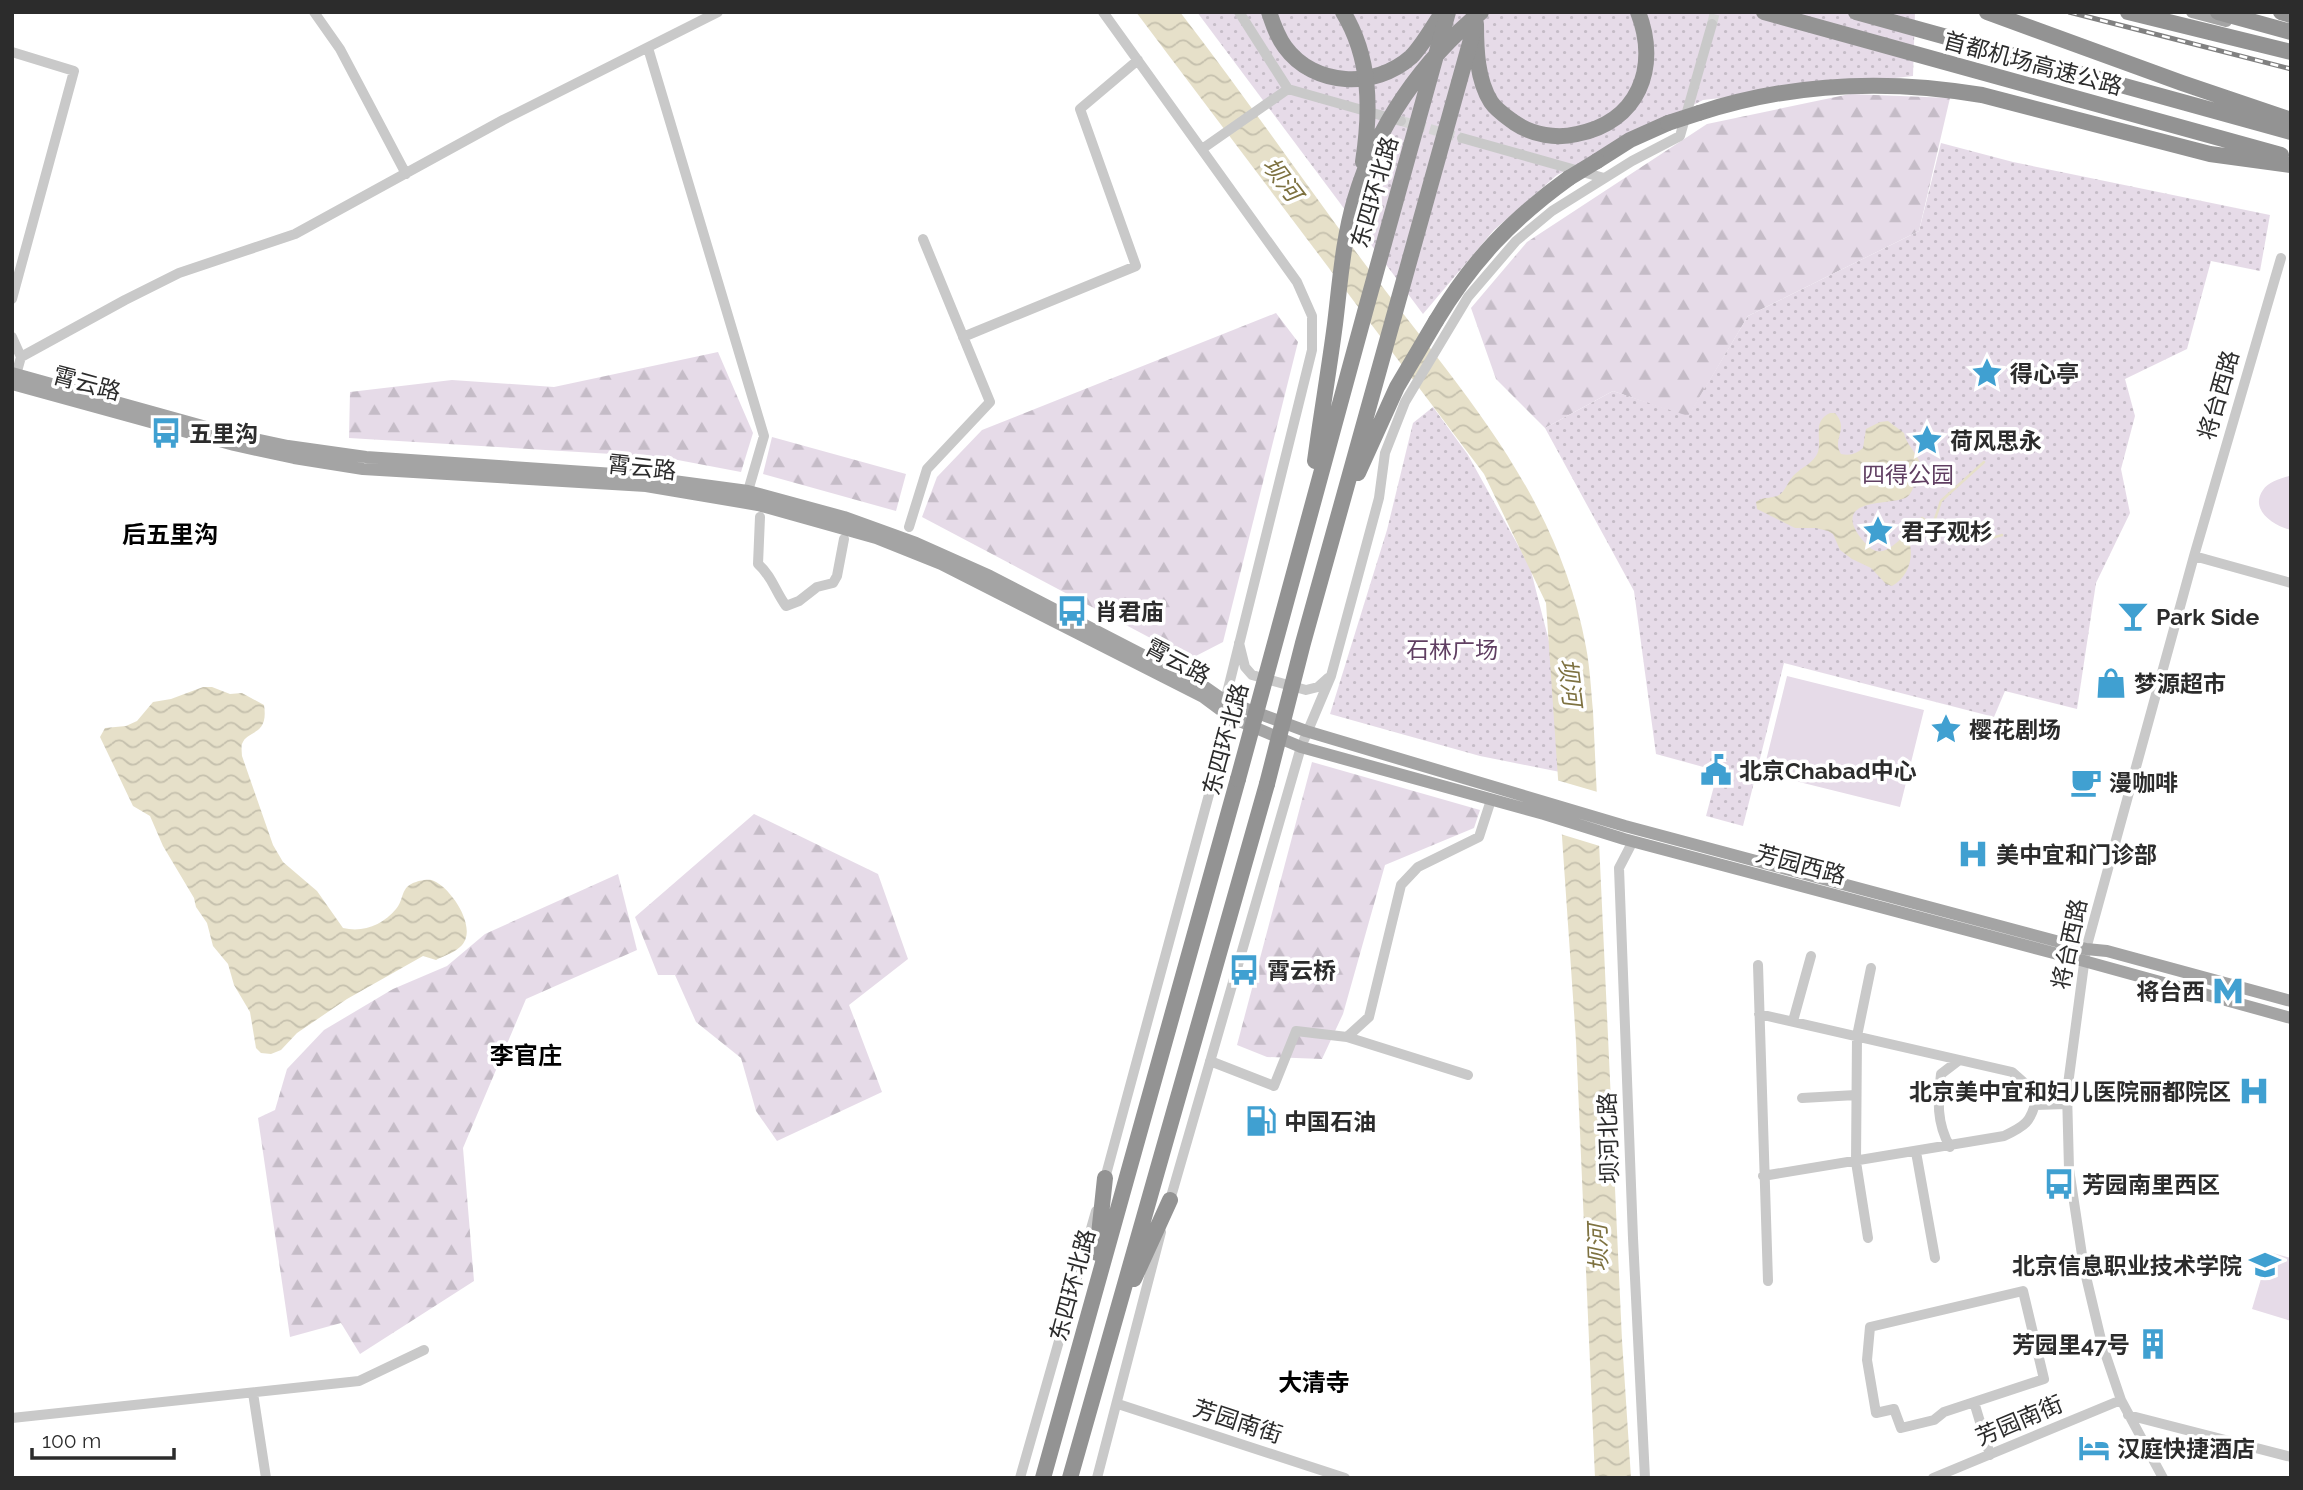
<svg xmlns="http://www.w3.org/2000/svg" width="2303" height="1490" font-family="Raleway,'Noto Sans SC',sans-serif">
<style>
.grass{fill:#e6dbe8}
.forest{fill:url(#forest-firs)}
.park{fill:url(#park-dots)}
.water{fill:url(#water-waves)}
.pier{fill:#fff}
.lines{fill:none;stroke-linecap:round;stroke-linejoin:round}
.stream{stroke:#e6e0c9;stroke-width:2.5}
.minor-tunnel{stroke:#d5d5d5;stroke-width:10;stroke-dasharray:10 5;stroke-linecap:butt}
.minor{stroke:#c9c9c9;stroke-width:10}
.major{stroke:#a4a4a4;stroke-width:12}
.highway{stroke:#939393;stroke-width:16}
.rail-casing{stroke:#818181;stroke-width:5}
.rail{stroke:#fff;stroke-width:2.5;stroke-dasharray:8;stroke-linecap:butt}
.highway-bridge{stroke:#939393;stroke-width:16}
.labels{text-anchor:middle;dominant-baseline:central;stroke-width:7;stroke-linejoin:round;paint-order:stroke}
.street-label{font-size:23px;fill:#2c2c2c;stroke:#fff}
.poi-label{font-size:23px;font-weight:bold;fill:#2c2c2c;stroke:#fff;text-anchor:start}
.park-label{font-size:23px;fill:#603f62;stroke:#fff}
.water-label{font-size:24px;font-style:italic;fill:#7e7241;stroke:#fff}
.neighbourhood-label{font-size:24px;font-weight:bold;fill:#000;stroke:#fff}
</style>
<defs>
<pattern id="forest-firs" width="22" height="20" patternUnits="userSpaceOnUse" patternTransform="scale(1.75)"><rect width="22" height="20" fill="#e6dbe8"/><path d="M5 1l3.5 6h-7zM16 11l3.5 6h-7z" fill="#c5bcc7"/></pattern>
<pattern id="park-dots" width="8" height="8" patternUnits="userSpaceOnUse" patternTransform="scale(1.75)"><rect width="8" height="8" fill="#e6dbe8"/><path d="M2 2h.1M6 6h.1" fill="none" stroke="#c5bcc7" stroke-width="1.8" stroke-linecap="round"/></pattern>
<pattern id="water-waves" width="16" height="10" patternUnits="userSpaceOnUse" patternTransform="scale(1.75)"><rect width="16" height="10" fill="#e6e0c9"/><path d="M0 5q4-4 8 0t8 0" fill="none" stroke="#c5c0ad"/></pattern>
</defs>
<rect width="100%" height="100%" fill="#fff"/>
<path class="grass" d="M2289,476l2,1v53c-17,-4 -42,-20 -28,-40 5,-8 17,-11 26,-14z
M1787,676l137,34 -24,97 -137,-34z
M2269,1252l22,6v63l-39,-12z"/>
<path class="forest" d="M1850,94l100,4 -31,133 -171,85 -60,101 -75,-26 -68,37 -49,-49 -25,-71 56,-66 180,-118z
M1276,313l22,29 -75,300 -33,17 -268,-142 15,-40 45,-47z
M718,352l35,81 -12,39 -79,-15 -313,-19 1,-46 102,-12 102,7z
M772,437l134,37 -10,37 -133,-37z
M1312,762l168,48 -6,18 -89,37 -42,149 -21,45 -55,-2 -30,-12z
M754,814l124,60 30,85 -59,46 33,87 -105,49 -21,-30 -15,-53 -45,-36 -21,-47h-17l-23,-58z
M618,874l19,76 -111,49 -63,149 11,133 -114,73 -19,-31 -51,14 -32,-219 17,-8 12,-41 37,-39 69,-41 54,-23 38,-32z"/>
<path class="park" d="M1197,12h718l-2,64 -210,24 -146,75 -63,55 -71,84z
M1941,143l72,19 257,53 -10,56 -49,-10 -24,88 -62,30 10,37 -14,53 9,44 -34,70 -19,126 -72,-18 -11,26 -210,-54 -41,163 -37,-10 12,-45 -62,-17 -22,-163 -89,-163 68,-37 75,25 60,-100 171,-85z
M1433,407l35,48 62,112 23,90 12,116 -85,-17 -150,-42 57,-184 26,-107z"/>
<path class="water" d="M1136,12h44c61,79 117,160 176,240 94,127 200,233 230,395 4,21 5,43 7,64l29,629 9,138h-36l-19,-437 -30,-438 -62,-129z
M1830,413h5c15,17 -4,25 6,41 9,2 15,0 22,-6l3,-19 14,-7 8,-1 16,12c2,11 12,19 16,30 -6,10 -3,26 -13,34 -13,9 -76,-1 -47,40 4,5 10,12 16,14 10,3 21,-9 28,-15l4,2c7,17 1,39 -16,48l-6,-2 -15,-16 -19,-9 -12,-9 -7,-16 -5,-3 -12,-3h-21l-38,-19 -1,-7c8,-6 13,-3 21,-6 8,-3 11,-15 17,-21 8,-8 20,-12 24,-23 4,-14 -6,-31 12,-39z
M203,687h9l18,7 12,-1 22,12c5,32 -17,24 -22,39 -1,1 0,11 0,12l31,89 10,17 34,29 26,37c20,5 40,-3 53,-19 8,-9 4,-20 17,-26 5,-2 16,-5 21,-2 17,7 46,49 26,66 -6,6 -17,9 -24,13l-13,-4 -76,43 -50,34 -16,17 -10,4 -10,-1 -5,-5 -6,-36 -16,-27 -6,-21 -15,-18 -6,-23 -11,-16 -2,-9 -31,-52 -13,-30 -17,-10 -33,-69 5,-9 21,-2 11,-5 16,-19 18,-3z"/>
<path class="pier" d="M1553,779l48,14 2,54 -46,-14z"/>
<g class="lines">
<path class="stream" d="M1922,518c8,7 17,3 26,7 26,12 22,20 54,10
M1934,522l7,-21 43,-39"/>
<path class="minor-tunnel" d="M1712,24l3,-12
M1401,121l61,17"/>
<path class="minor" d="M314,12l26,37 66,125
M1103,12l194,270 15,34v34l-87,351 5,16 -126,465
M1239,12l49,77 113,32
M648,48l116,388 -16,55
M12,52l62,19 -62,228
M1462,138l142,40
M1202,149l86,-60
M12,337l9,20 -7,25
M963,337l173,-71 -56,-157 58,-49
M21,357l104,-57 54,-27 116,-39 208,-114 215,-108
M760,517l-2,47c14,12 17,27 28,42l13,-5 18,-14 16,-4 4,-7 7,-37
M909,527l18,-58 63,-67 -67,-163
M2194,556l97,27
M1239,643l6,24 7,8 54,15 12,-3 10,-9
M1633,841l-14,27 14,370 12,240
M1758,965l10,316
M1759,1014l253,58 17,15 7,13c-5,22 -11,26 -32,36l-241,40
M1793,1021l18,-65
M1347,1037l121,38
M1210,1061l64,25 22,-55 51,6 22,-20 32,-132 17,-18 61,-30 12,-37
M1802,1098l54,-3
M2035,1105l32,-1
M1950,1147c-14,-25 -12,-46 -9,-73l17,-13
M1916,1152l19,106
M1168,1207l133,-460 30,-71 48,-178 6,-45 20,-51 63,-105 48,-56 36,-30 80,-50 48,-25 32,-112
M1868,1238l-12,-76 1,-126 14,-68
M2023,1291l21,88 -100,33 -10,8 -33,8 -7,-19 -18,4 -9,-53 3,-33z
M253,1393l13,85
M1974,1402l16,53
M1118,1404l227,74
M2128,1415l163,42
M12,1418l347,-37 65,-31
M1020,1478l76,-267
M1097,1478l64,-246
M1933,1478l188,-78
M2163,1478l-42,-78 -19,-56 -18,-76 -15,-99 -2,-77 19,-143 108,-393 87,-298"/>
<path class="major" d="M2192,12l34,9
M12,373l223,62 53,11 78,11 263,18 119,16 96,26 72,26 74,33 215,111 20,14 81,30 319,95 461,123 21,2 184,50
M12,384l222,61 60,13 69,11 283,17 112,19 118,33 65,26 262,133 27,20 71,30 243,67 80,25 460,122 207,57"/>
<path class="highway" d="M1269,12c4,12 8,24 16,35 29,40 90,42 126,10 12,-12 22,-31 32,-45
M1764,12l517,143
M1856,12l435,120
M1987,12l195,71 109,37
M2128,12l163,40
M2218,12l73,20
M2281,12l10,3
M1476,24c0,25 1,56 15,78 6,9 16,15 24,21 18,12 41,16 62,11 61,-12 83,-66 61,-122
M1699,113c92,-30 188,-34 283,-18l228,59 81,11
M1597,161l33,-21 38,-17
M1436,321c36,-60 76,-102 133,-143
M1097,1253l8,-75
M1134,1279l36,-79
M1043,1478l195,-699
M1070,1478l197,-694"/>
<defs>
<path id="rail" d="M2069,12l222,57"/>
</defs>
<use href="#rail" class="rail-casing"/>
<use href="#rail" class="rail"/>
<path class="highway-bridge" d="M1343,12c28,46 28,98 20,150
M1668,123l31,-10
M1569,178l28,-17
M1315,461c6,-45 14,-91 20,-137 5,-41 8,-85 20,-125 22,-74 67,-138 126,-187
M1358,473l39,-86 39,-66
M1238,779c70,-255 138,-512 210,-767
M1267,784l36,-141 172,-618"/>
</g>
<defs>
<symbol id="sight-bare" viewBox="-9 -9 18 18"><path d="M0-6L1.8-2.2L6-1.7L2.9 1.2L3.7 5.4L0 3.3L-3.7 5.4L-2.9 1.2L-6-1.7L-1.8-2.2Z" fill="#40a0d1" stroke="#fff" stroke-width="2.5" paint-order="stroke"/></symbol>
<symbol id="bus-bare" viewBox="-9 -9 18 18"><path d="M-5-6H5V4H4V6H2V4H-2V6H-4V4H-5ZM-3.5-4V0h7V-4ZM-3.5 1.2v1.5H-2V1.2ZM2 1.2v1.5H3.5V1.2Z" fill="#40a0d1" stroke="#fff" stroke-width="2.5" paint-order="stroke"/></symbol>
<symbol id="bar-bare" viewBox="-9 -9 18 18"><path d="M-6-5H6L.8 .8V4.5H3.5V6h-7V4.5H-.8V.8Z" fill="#40a0d1" stroke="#fff" stroke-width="2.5" paint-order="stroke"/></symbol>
<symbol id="shop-bare" viewBox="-9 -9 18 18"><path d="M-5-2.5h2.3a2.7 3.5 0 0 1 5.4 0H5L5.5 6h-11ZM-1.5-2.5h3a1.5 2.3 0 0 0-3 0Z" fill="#40a0d1" stroke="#fff" stroke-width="2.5" paint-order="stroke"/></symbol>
<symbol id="civic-bare" viewBox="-9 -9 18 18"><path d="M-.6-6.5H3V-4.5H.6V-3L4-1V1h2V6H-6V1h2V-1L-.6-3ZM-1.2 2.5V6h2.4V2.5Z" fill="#40a0d1" stroke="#fff" stroke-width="2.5" paint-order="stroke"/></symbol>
<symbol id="cafe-bare" viewBox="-9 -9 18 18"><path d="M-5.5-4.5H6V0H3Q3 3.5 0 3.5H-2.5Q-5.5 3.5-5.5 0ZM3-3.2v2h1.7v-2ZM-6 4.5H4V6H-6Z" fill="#40a0d1" stroke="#fff" stroke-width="2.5" paint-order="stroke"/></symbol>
<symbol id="hospital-bare" viewBox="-9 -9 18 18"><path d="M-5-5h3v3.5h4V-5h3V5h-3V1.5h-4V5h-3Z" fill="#40a0d1" stroke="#fff" stroke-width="2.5" paint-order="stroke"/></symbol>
<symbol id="metro-bare" viewBox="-9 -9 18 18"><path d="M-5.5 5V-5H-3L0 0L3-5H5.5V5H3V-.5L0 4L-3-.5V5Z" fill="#40a0d1" stroke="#fff" stroke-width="2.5" paint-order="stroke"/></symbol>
<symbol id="fuel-bare" viewBox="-9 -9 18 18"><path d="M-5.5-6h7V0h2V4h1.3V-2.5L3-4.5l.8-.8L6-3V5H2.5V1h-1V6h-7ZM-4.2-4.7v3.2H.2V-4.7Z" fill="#40a0d1" stroke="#fff" stroke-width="2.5" paint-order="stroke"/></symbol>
<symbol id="university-bare" viewBox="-9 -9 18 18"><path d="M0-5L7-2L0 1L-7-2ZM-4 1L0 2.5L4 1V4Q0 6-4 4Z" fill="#40a0d1" stroke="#fff" stroke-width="2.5" paint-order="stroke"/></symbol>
<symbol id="building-bare" viewBox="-9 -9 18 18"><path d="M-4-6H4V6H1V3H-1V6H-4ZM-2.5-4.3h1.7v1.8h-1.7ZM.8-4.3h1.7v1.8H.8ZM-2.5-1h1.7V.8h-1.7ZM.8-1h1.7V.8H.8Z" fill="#40a0d1" stroke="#fff" stroke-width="2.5" paint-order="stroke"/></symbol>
<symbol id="hotel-bare" viewBox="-9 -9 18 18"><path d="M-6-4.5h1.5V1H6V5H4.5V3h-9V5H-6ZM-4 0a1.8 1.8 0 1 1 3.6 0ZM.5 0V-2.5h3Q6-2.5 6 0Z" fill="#40a0d1" stroke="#fff" stroke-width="2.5" paint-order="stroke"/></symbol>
</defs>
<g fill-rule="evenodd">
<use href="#sight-bare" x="1965" y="351" width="44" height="44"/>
<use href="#bus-bare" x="144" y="411" width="44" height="44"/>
<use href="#sight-bare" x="1905" y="418" width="44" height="44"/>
<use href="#sight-bare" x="1856" y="509" width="44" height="44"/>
<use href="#bus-bare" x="1050" y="589" width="44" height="44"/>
<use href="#bar-bare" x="2111" y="594" width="44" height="44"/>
<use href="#shop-bare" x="2089" y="661" width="44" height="44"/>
<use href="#sight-bare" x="1924" y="707" width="44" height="44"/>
<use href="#civic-bare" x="1694" y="748" width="44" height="44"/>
<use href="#cafe-bare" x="2064" y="760" width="44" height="44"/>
<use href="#hospital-bare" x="1951" y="832" width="44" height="44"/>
<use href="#bus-bare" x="1222" y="948" width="44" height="44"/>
<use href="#metro-bare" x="2206" y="969" width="44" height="44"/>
<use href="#hospital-bare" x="2232" y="1069" width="44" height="44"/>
<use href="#fuel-bare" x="1239" y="1099" width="44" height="44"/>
<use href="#bus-bare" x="2037" y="1162" width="44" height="44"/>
<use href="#university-bare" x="2243" y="1243" width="44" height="44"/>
<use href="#building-bare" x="2131" y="1322" width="44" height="44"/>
<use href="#hotel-bare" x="2072" y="1426" width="44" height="44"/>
</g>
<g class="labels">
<g class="street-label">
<text transform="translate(2033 63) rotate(15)">首都机场高速公路</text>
<text transform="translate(1374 192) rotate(-74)">东四环北路</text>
<text transform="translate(87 383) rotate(15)">霄云路</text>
<text transform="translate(2218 395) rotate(-74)">将台西路</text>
<text transform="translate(642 467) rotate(6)">霄云路</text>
<text transform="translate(1178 661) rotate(28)">霄云路</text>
<text transform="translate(1225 739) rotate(-75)">东四环北路</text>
<text transform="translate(1801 864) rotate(15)">芳园西路</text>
<text transform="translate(2069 944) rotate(-78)">将台西路</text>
<text transform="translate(1608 1138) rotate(-92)">坝河北路</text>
<text transform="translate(1072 1285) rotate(-75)">东四环北路</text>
<text transform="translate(2019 1420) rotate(-23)">芳园南街</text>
<text transform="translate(1238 1421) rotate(18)">芳园南街</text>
</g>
<g class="poi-label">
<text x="2010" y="373">得心亭</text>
<text x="189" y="433">五里沟</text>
<text x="1950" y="440">荷风思永</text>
<text x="1901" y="531">君子观杉</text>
<text x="1095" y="611">肖君庙</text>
<text x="2156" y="616">Park Side</text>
<text x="2134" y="683">梦源超市</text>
<text x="1969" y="729">樱花剧场</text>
<text x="1739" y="770">北京Chabad中心</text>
<text x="2109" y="782">漫咖啡</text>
<text x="1996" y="854">美中宜和门诊部</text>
<text x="1267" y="970">霄云桥</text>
<text x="2205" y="991" text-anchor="end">将台西</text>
<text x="2231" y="1091" text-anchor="end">北京美中宜和妇儿医院丽都院区</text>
<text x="1284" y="1121">中国石油</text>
<text x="2082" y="1184">芳园南里西区</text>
<text x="2242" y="1265" text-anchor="end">北京信息职业技术学院</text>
<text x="2130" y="1344" text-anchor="end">芳园里47号</text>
<text x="2117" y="1448">汉庭快捷酒店</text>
</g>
<g class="park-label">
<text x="1908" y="474">四得公园</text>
<text x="1452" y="649">石林广场</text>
</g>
<g class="water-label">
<text transform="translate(1282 179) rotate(53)">坝河</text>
<text transform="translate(1570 682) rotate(83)">坝河</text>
<text transform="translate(1598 1248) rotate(-92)">坝河</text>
</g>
<g class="neighbourhood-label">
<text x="170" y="534">后五里沟</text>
<text x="526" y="1055">李官庄</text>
<text x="1314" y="1382">大清寺</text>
</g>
</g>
<rect width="2303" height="1490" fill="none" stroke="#2c2c2c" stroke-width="28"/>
<path d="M32 1448v10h142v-10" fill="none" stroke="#2c2c2c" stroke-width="3.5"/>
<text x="42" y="1448" font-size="21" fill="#2c2c2c" stroke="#ffffff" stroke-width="5" paint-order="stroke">100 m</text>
</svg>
